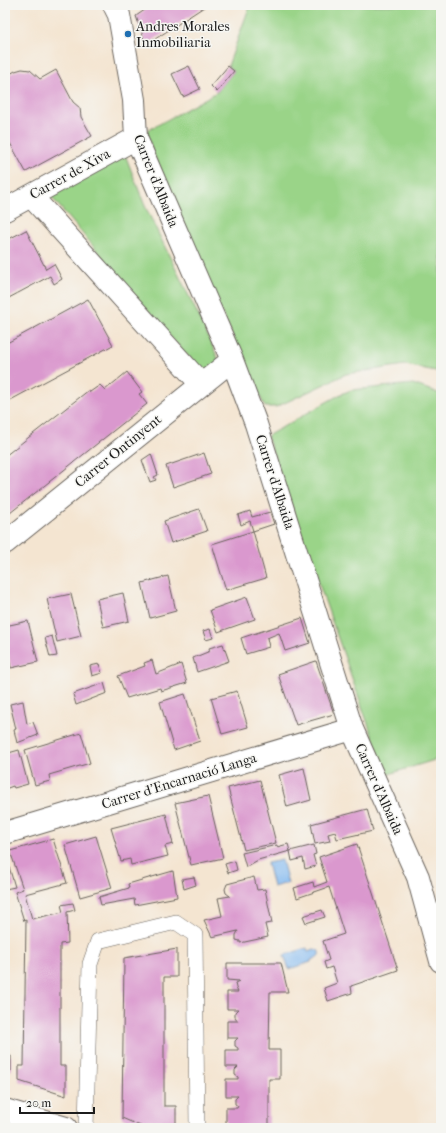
<svg xmlns="http://www.w3.org/2000/svg" width="446" height="1133" font-family="'IM FELL French Canon',serif">
<style>
.green{fill:#9ad488;stroke:#5b7852}
.water{fill:#81b8f0;stroke:#4e6a86}
.building{fill:#da98ce}
.lines{fill:none;stroke-linecap:round;stroke-linejoin:round}
.lane-casing{stroke:#68625b;stroke-width:16}
.street-casing{stroke:#68625b;stroke-width:24}
.lane{stroke:#fff;stroke-width:15}
.street{stroke:#fff;stroke-width:22}
.poi-dot{fill:#1f6fb2;stroke:#f6f6f2;stroke-width:1.5}
.labels{text-anchor:middle;dominant-baseline:central;stroke-width:3;stroke-linejoin:round;paint-order:stroke}
.poi-label{font-size:14px;fill:#1c1c1c;stroke:#f6f6f2;text-anchor:start}
.street-label{font-size:14px;fill:#1c1c1c;stroke:#f6f6f2}
</style>
<rect width="100%" height="100%" fill="#f6f6f2"/>
<filter id="ink" filterUnits="userSpaceOnUse"><feTurbulence type="fractalNoise" baseFrequency=".025" numOctaves="2"/><feDisplacementMap in="SourceGraphic" scale="8" xChannelSelector="R" yChannelSelector="G"/><feConvolveMatrix kernelMatrix="1 2 1 2 8 2 1 2 1" color-interpolation-filters="sRGB"/></filter>
<filter id="wash" filterUnits="userSpaceOnUse"><feTurbulence type="fractalNoise" baseFrequency=".012" numOctaves="4" result="noise"/><feDisplacementMap in="SourceGraphic" scale="16" xChannelSelector="R" yChannelSelector="G"/><feGaussianBlur stdDeviation="0.9" result="paint"/><feColorMatrix in="noise" values="0 0 0 0 0 0 0 0 0 0 0 0 0 0 0 0 0 1.4 0 .05"/><feComposite in="paint" operator="in"/></filter>
<g filter="url(#wash)">
<rect width="100%" height="100%" fill="#f4e5d1"/>
<path class="green" d="M250,5h191v367l-36,-7 -59,9 -70,33h-11l-51,-111 -62,-145 -5,-20 70,-39 17,-21 -6,-5z
M124,152l21,54 58,119 17,38 -16,10 -32,-34 -124,-146z
M413,384l28,10v364l-55,17 -119,-339 72,-41 12,-5z"/>
<path class="water" d="M282,860l6,23 -15,4 -6,-24z
M307,948l1,3 6,-2 4,1c4,6 -2,8 -7,10v2l-22,7 -5,-14z"/>
<g id="blocks">
<path class="building" d="M152,5h55l-61,40 -10,-29z
M189,66l11,23 -17,8 -11,-23z
M228,66l6,5 -17,21 -6,-6z
M22,69l8,1 10,9 16,-9 17,32 7,6 1,9 11,19 -66,36 -21,-38v-57l10,-6z
M26,230l20,39 8,-5 8,15 -8,5 -4,-8 -45,24v-59z
M88,299l25,46 -108,58v-59z
M127,372l15,20 -3,2 8,10 -142,113v-61l84,-66 1,2 10,-7 5,5z
M204,453l7,21 -38,13 -7,-21z
M151,454l7,21 -4,2 2,3 -6,2 -8,-22z
M199,509l8,22 -36,12 -7,-22z
M250,511l2,6 18,-5 4,12 -21,7 -3,-10 -9,4 -3,-10z
M253,531l13,47 -40,12 -14,-46z
M168,576l8,35 -26,7 -8,-35z
M123,593l6,28 -26,6 -6,-28z
M71,594l10,42 -24,6 -10,-43z
M247,597l8,22 -37,13 -8,-22z
M302,618l8,25 -25,8 -6,-18 -12,5 2,9 -23,7 -5,-16z
M28,621l10,41 -27,6 -6,-28v-14z
M210,629l3,9 -7,2 -3,-9z
M52,636l5,20 -7,1 -5,-19z
M223,644l6,17 -32,11 -4,-14 17,-7 -1,-3z
M152,660l4,14 25,-10 6,19 -26,8 -1,-3 -33,10 -9,-22 27,-10 -1,-3z
M316,661l18,53 -38,11 -18,-51z
M99,664l3,9 -10,3 -2,-10z
M104,683l3,10 -31,12 -3,-11z
M237,691l11,36 -26,7 -11,-36z
M185,694l15,47 -26,9 -14,-48z
M23,701l4,23 6,-2 5,13 -21,8 -3,-13 2,-1 -6,-25z
M81,733l9,30 -41,12 1,6 -15,4 -10,-35z
M19,750l9,34 -14,4 -1,-2 -8,3v-35z
M304,768l7,32 -24,7 -8,-32z
M260,780l16,63 -32,7 -16,-62z
M208,796l15,62 -32,7 -16,-62z
M367,809l6,22 -36,8 -2,-7 -7,2 2,7 -15,3 -4,-20z
M166,814l7,30 -8,2 3,10 -37,9 -1,-6 -9,2 -10,-33z
M96,836l16,52 -32,9 -15,-52z
M53,839l14,44 -42,11 7,25 31,-7 -2,-7 12,-2 2,7 -8,2 1,31 -8,1v122h6v30l-47,-15v-15h5l2,-146 -2,1 -9,-29 8,-3 -13,-38z
M288,844l2,7 24,-6 2,9 -3,1 3,11 -11,3 -2,-11 -11,3 -2,-10 -32,9 -12,7 -4,-14 35,-8v2z
M357,844l41,126 -47,16 1,7 -24,8 -4,-13 13,-5 -5,-16 -6,2 -2,-7 5,-2 -6,-19 21,-7 -15,-47 -32,11 -3,-10 19,-6 1,5 13,-5 -8,-25z
M7,860l8,27 -10,2v-28z
M235,861l2,9 -9,3 -3,-9z
M173,871l4,26 -42,8 -1,-6 -33,6 -2,-8 30,-9 -1,-4z
M194,877l2,8 -12,4 -2,-10z
M254,877l3,13 8,-1 7,34 -7,1 3,13 -28,6v-2l-4,-1v-5l2,-4 -26,6 -8,-17 18,-4 -4,-18 12,-2 -4,-3 -1,-4 2,-5z
M322,910l3,7 -19,6 -3,-7z
M177,949v28h-13v129h12v22h-31l-23,-10 2,-160z
M227,963h54l7,29h-18l-1,58h11v29h-11v49h-35l3,-3h-11v-17h11l1,-2 -3,-2v-5l3,-3h-12v-17h12v-2l-3,-2v-5l3,-3h-12v-17h12v-2l-3,-2v-5l3,-3h-11v-17h11l-3,-4v-5l3,-3h-11v-17h11l-2,-4 -1,-5 4,-2 -12,-1z
M5,1054l6,2v15l-6,-3z"/>
</g>
</g>
<g filter="url(#ink)">
<use href="#blocks" fill-opacity="0" stroke="#68625b" stroke-width="1"/>
<g class="lines">
<defs>
<path id="lane" d="M86,1128l4,-164 8,-23 78,-19 19,13 2,193"/>
<path id="street" d="M114,5l5,10 15,85 2,38 96,222 24,64 96,305 66,148 23,84
M31,196l170,188
M5,210l131,-72
M5,543l227,-183
M5,833l347,-104
M5,1110l61,18"/>
</defs>
<use href="#lane" class="lane-casing"/>
<use href="#street" class="street-casing"/>
<use href="#lane" class="lane"/>
<use href="#street" class="street"/>
</g>
</g>
<circle class="poi-dot" cx="128" cy="34" r="4"/>
<g class="labels">
<g class="poi-label">
<text x="136" y="26">Andres Morales<tspan x="136" dy="16">Inmobiliaria</tspan></text>
</g>
<g class="street-label">
<text transform="translate(70 174) rotate(-29)">Carrer de Xiva</text>
<text transform="translate(156 181) rotate(68)">Carrer d'Albaida</text>
<text transform="translate(118 451) rotate(-39)">Carrer Ontinyent</text>
<text transform="translate(275 482) rotate(72)">Carrer d'Albaida</text>
<text transform="translate(179 781) rotate(-17)">Carrer d'Encarnació Langa</text>
<text transform="translate(379 789) rotate(66)">Carrer d'Albaida</text>
</g>
</g>
<rect width="446" height="1133" fill="none" stroke="#f6f6f2" stroke-width="20"/>
<path d="M20 1107v6h74v-6" fill="none" stroke="#1c1c1c" stroke-width="2"/>
<text x="26" y="1107" font-size="12" fill="#1c1c1c" stroke="#f6f6f2" stroke-width="3" paint-order="stroke">20 m</text>
</svg>
